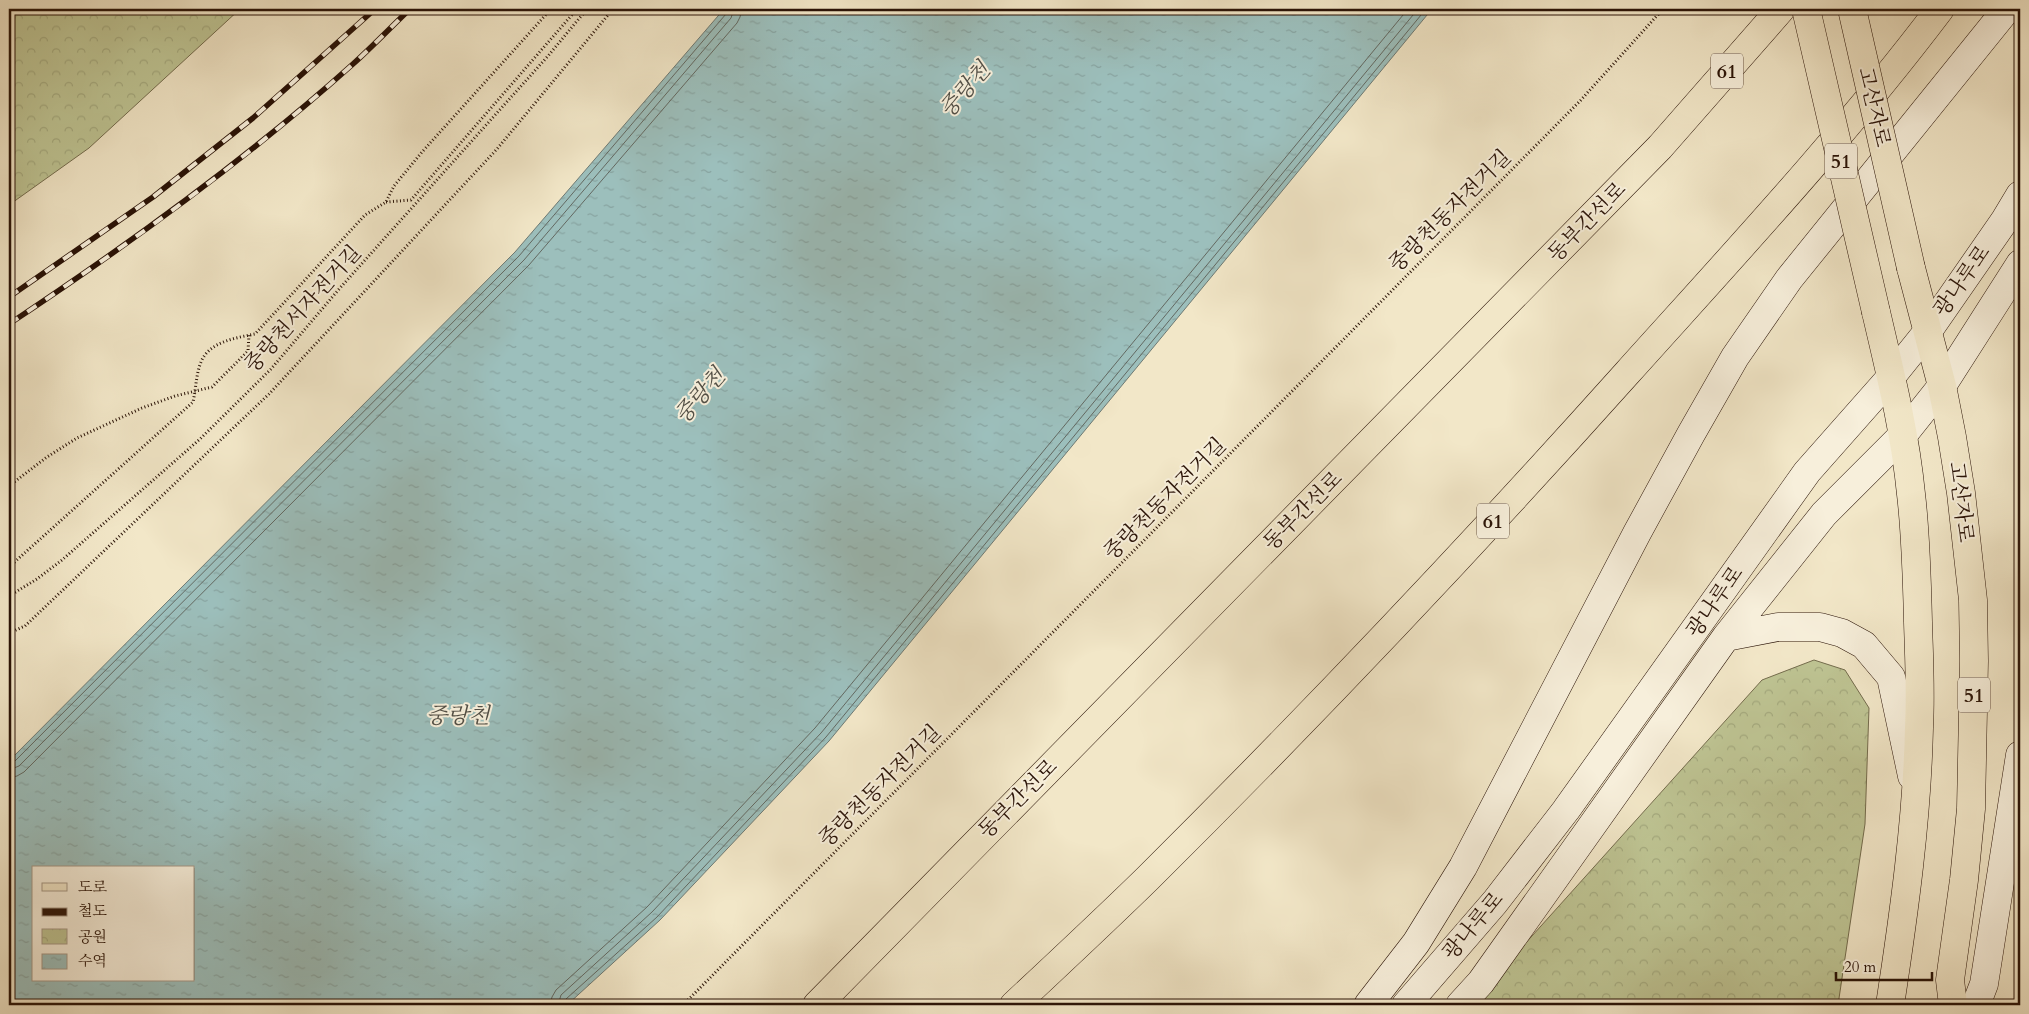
<svg xmlns="http://www.w3.org/2000/svg" width="2029" height="1014" font-family="Cardo,'Noto Serif KR',serif">
<style>
.park{fill:url(#park-crowns);stroke:#746c4d}
.water{fill:url(#water-ripples);stroke:#6e7a74;fill-rule:evenodd}
.lines{fill:none;stroke-linecap:round;stroke-linejoin:round}
.shore{stroke:#636962;stroke-width:1}
.secondary-casing{stroke:#2a1307;stroke-width:29}
.primary-casing{stroke:#2a1307;stroke-width:29}
.trunk-casing{stroke:#2a1307;stroke-width:29}
.path{stroke:#2a1307;stroke-width:3;stroke-dasharray:1 2.5;stroke-linecap:butt}
.secondary{stroke:#f7efdb;stroke-width:28}
.primary{stroke:#f2e7c8;stroke-width:28}
.trunk{stroke:#f2e7c8;stroke-width:28}
.rail-casing{stroke:#2a1307;stroke-width:5.5}
.rail{stroke:#f7efdb;stroke-width:4;stroke-dasharray:11;stroke-linecap:butt}
.primary-bridge-casing{stroke:#2a1307;stroke-width:29;stroke-linecap:butt}
.primary-bridge{stroke:#f2e7c8;stroke-width:28}
.labels{text-anchor:middle;dominant-baseline:central;stroke-width:4;stroke-linejoin:round;paint-order:stroke}
.shield{fill:#f7efdb;stroke:#685547;stroke-width:1}
.shield-label{font-size:20px;font-weight:bold;fill:#2a1307}
.street-label{font-size:21px;fill:#2a1307;stroke:#f7efdb}
.water-label{font-size:22px;font-style:italic;fill:#524f46;stroke:#f7efdb}
</style>
<defs>
<pattern id="park-crowns" width="20" height="18" patternUnits="userSpaceOnUse" patternTransform="scale(1.25)"><rect width="20" height="18" fill="#bec493"/><path d="M2 6a3 3 0 1 1 6 0M12 15a3 3 0 1 1 6 0" fill="none" stroke="#a3a87d"/></pattern>
<pattern id="water-ripples" width="26" height="14" patternUnits="userSpaceOnUse" patternTransform="scale(1.25)"><rect width="26" height="14" fill="#9cbfbc"/><path d="M2 4q2-2 4 0t4 0M15 11q2-2 4 0t4 0" fill="none" stroke="#87a3a0"/></pattern>
</defs>
<rect width="100%" height="100%" fill="#f2e7c8"/>
<filter id="stains"><feTurbulence type="fractalNoise" baseFrequency=".004" numOctaves="4"/><feColorMatrix values="0 0 0 0 .2 0 0 0 0 .09 0 0 0 0 .02 0 0 0 .5 -.17"/></filter>
<radialGradient id="worn" r=".72"><stop offset=".6" stop-color="#630" stop-opacity="0"/><stop offset="1" stop-color="#630" stop-opacity=".3"/></radialGradient>
<path class="park" d="M9,9h231l-151,139 -80,57z
M1814,660l31,10 24,38 -4,116 -27,181h-368l292,-325z"/>
<path class="water" d="M724,9h708l-603,732 -169,179 -93,85h-558v-244l506,-509zM34,868h160v112h-160z"/>
<g class="lines">
<path class="shore" d="M9,764l5,-2 505,-506 207,-242 2,-5
M9,770l10,-4 505,-506 207,-242 3,-9
M9,778l8,-2 7,-4 505,-507 208,-242 3,-6 2,-8
M550,1005l2,-8 4,-7 91,-83 168,-179 593,-719
M558,1005l3,-10 91,-83 169,-179 597,-724
M564,1005l2,-6 91,-82 169,-180 600,-728"/>
<defs>
<path id="secondary" d="M1726,637l52,-10h42l22,6 22,12 27,32 21,99
M1368,1005l48,-62 47,-76 174,-334 54,-99 44,-77 54,-78 218,-270
M1406,1005l89,-103 71,-92 241,-338 84,-95 37,-46 77,-111 15,-25
M1460,1005l21,-23 245,-345 98,-123 79,-79 39,-49 78,-122
M1976,1005l8,-21 36,-229"/>
<path id="primary" d="M1911,268l31,118 10,51 9,56 12,107 1,61 -3,148 -7,71 -14,100 3,25
M1876,312c14,60 29,120 35,182 5,42 6,85 7,128 1,35 3,70 1,106 -2,92 -15,185 -29,277"/>
<path id="trunk" d="M817,1005l843,-858 121,-138
M1014,1005c45,-42 90,-84 134,-127 165,-164 325,-333 480,-506 107,-119 216,-236 312,-363"/>
</defs>
<use href="#secondary" class="secondary-casing"/>
<use href="#primary" class="primary-casing"/>
<use href="#trunk" class="trunk-casing"/>
<path class="path" d="M386,202l25,-2 166,-191
M9,486l38,-29 30,-19 65,-30 33,-12 37,-9 36,-36 1,-16
M9,567l184,-165c3,-13 3,-28 8,-40 8,-20 34,-24 54,-28l110,-119 21,-13 8,-16 28,-34 129,-143
M9,596l28,-17 25,-19 138,-121 71,-70 69,-81 208,-232 39,-47
M9,633l16,-7 244,-232 228,-245 116,-140
M683,1005l897,-904 83,-92"/>
<use href="#secondary" class="secondary"/>
<use href="#primary" class="primary"/>
<use href="#trunk" class="trunk"/>
<defs>
<path id="rail" d="M9,297l144,-100 100,-79 122,-109
M9,324c119,-79 237,-164 344,-260 19,-17 38,-37 57,-55"/>
</defs>
<use href="#rail" class="rail-casing"/>
<use href="#rail" class="rail"/>
<defs>
<path id="primary-bridge" d="M1806,9l70,303
M1852,9l59,259"/>
</defs>
<use href="#primary-bridge" class="primary-bridge-casing"/>
<use href="#primary-bridge" class="primary-bridge"/>
</g>
<g class="labels">
<g class="shield">
<rect x="1711" y="53.5" width="32" height="35" rx="4"/>
<rect x="1825" y="143.5" width="32" height="35" rx="4"/>
<rect x="1477" y="503.5" width="32" height="35" rx="4"/>
<rect x="1958" y="677.5" width="32" height="35" rx="4"/>
</g>
<g class="shield-label">
<text x="1727" y="71">61</text>
<text x="1841" y="161">51</text>
<text x="1493" y="521">61</text>
<text x="1974" y="695">51</text>
</g>
<g class="street-label">
<text transform="translate(1874 107) rotate(77)">고산자로</text>
<text transform="translate(1450 211) rotate(-45)">중랑천동자전거길</text>
<text transform="translate(1587 222) rotate(-46)">동부간선로</text>
<text transform="translate(1962 281) rotate(-55)">광나루로</text>
<text transform="translate(303 309) rotate(-48)">중랑천서자전거길</text>
<text transform="translate(1165 499) rotate(-45)">중랑천동자전거길</text>
<text transform="translate(1961 502) rotate(83)">고산자로</text>
<text transform="translate(1303 511) rotate(-45)">동부간선로</text>
<text transform="translate(1715 602) rotate(-55)">광나루로</text>
<text transform="translate(880 786) rotate(-45)">중랑천동자전거길</text>
<text transform="translate(1018 799) rotate(-45)">동부간선로</text>
<text transform="translate(1473 926) rotate(-50)">광나루로</text>
</g>
<g class="water-label">
<text transform="translate(965 90) rotate(-49)">중랑천</text>
<text transform="translate(700 396) rotate(-49)">중랑천</text>
<text x="458" y="716">중랑천</text>
</g>
</g>
<rect width="2029" height="1014" fill="none" stroke="#f2e7c8" stroke-width="30"/>
<rect x="10" y="10" width="2009" height="994" fill="none" stroke="#2a1307" stroke-width="2.5"/>
<rect x="15" y="15" width="1999" height="984" fill="none" stroke="#2a1307"/>
<rect x="32" y="866" width="162" height="115" fill="#f7efdb" stroke="#a59786"/>
<rect x="42" y="883" width="25" height="8" fill="#f2e7c8" stroke="#a59786"/>
<text x="78" y="892" font-size="15" fill="#2a1307">도로</text>
<rect x="42" y="908" width="25" height="8" fill="#2a1307" stroke="#a59786"/>
<text x="78" y="916" font-size="15" fill="#2a1307">철도</text>
<rect x="42" y="929" width="25" height="15" fill="url(#park-crowns)" stroke="#a59786"/>
<text x="78" y="942" font-size="15" fill="#2a1307">공원</text>
<rect x="42" y="954" width="25" height="15" fill="url(#water-ripples)" stroke="#a59786"/>
<text x="78" y="966" font-size="15" fill="#2a1307">수역</text>
<path d="M1836 972v8h96v-8" fill="none" stroke="#2a1307" stroke-width="2.5"/>
<text x="1844" y="972" font-size="15" fill="#2a1307" stroke="#f7efdb" stroke-width="4" paint-order="stroke">20 m</text>
<rect width="100%" height="100%" filter="url(#stains)"/>
<rect width="100%" height="100%" fill="url(#worn)"/>
</svg>
